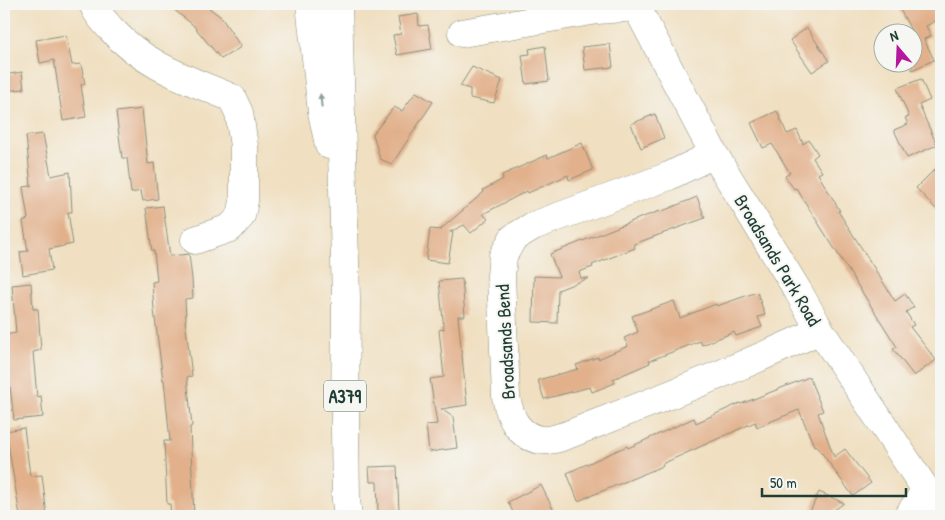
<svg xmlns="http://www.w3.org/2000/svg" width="945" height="520" font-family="'Patrick Hand',sans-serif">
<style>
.building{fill:#e2b18c}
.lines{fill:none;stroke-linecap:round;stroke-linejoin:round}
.minor-casing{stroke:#888e7a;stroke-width:29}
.major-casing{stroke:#888e7a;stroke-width:29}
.minor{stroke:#fff;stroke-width:28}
.major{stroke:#fff;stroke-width:28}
.oneway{fill:#8f9e9a}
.labels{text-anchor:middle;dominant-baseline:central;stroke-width:4;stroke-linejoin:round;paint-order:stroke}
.shield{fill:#f6f6f2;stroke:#60746d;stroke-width:1}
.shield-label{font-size:18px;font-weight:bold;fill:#1f3d34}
.street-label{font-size:19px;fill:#1f3d34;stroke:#f6f6f2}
</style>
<rect width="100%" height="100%" fill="#f6f6f2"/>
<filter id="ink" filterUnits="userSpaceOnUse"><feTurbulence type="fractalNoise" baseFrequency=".02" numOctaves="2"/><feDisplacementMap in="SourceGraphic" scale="10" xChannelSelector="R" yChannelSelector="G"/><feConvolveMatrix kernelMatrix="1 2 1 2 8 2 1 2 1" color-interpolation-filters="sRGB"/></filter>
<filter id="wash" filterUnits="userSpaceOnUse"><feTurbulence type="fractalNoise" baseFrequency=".0096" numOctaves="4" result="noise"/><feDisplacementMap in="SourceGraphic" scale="20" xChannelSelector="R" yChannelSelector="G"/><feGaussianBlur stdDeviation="1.12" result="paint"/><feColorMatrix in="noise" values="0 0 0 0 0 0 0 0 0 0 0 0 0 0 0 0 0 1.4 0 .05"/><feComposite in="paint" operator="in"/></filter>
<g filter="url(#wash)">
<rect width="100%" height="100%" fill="#f0dfc0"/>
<g id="blocks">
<path class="building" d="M167,4h37l17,13 20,30 -20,12 -28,-34z
M897,4h35l7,15 -13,7 5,10 -7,3 10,21 -22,10v-38z
M418,14l1,12 9,-1 4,24 -35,6 -4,-20 8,-1 -3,-17z
M807,28l22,33 -17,11 -22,-32z
M66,35l6,30 9,-1 4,20 -4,1 5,32 -23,4 -9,-61 -14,3 -4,-23z
M610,44l3,23 -28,3 -3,-23z
M545,46l4,35 -23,3 -4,-29 8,-1 -1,-5z
M472,67l30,13 -8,23 -24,-5v-9l-10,-3z
M22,72l2,17 -20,2v-16z
M921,79l9,21 -11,5 18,40 -30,13 -13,-28 14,-6 -3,-6 4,-1 -12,-29z
M416,92l17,10 -41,62 -12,-5 -7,-25 21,-27 8,4z
M142,109l6,55 6,-1 4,36 -15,2 -2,-10 -10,2 -4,-35h-5l-6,-46z
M777,111l10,23 10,-4 6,14 6,-4 9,14 -5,4 9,14 -4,2 22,37h-2l57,90 10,-7 9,13 -8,5 8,13 -4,2 26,33 -22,16 -21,-27 4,-2 -101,-159 -2,1 -9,-13 5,-3 -18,-29 -9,4 -12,-25z
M655,114l9,24 -23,10 -10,-24z
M43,134l8,42 19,-4 2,40h-4l5,32 -24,5 3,21 -29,5 -3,-23 8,-1 -5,-30 5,-2 -5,-32 8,-1 -5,-50z
M582,143l11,27 -24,10 -1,-5 -40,18 -1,-2 -44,23 5,5 -17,14 -7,-8 -14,7h3l-5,31 -22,-3 4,-31 12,1 -1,-1 43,-37 -1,-2 20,-11 -1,-4 45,-20 1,3z
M941,163v51l-25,-26z
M697,197l8,21 -71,26 1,4 -43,17 1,2 -14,5 2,6h8l-31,12 -1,33 -24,-1 1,-46 25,1 -9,-23 90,-36 20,-7v1z
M163,206l7,50 19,-2 3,25 1,19 -8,1 1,21h-1l7,56 -5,1 5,49 -2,1 4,89h-23l-1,-12h-3l-3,-63h6l-6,-61h-1l-9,-70 -2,-28 5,-1 -3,-30h-2l-6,-43z
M462,279l3,37h-7l9,89 -26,4 12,8 4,31 -28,4 -3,-27 11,-1 -7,-45 14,-2 -5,-47 5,-1 -5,-48z
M31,283l2,26h5l3,41 -8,2 4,45 4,-1 2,21 -29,3 -10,-85 12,-2 -4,-48z
M757,292l8,23 -7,2 4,10 -26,9 -2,-4 -32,13 -2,-4 -51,20 1,2 -37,16 2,4 -23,9 -2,-5 -46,12 -6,-19 40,-11 -2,-4 22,-8v2l30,-13 -4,-8 14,-6 -6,-16 42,-15 6,17 36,-14 1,2z
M809,377l14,34 -5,2 16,44 11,-8 26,34 -18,13 -37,-51 -2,1 -15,-36 -42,17 -2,-5 -93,42 1,2 -85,35 -11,-28 60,-27 1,2 66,-30 2,5 44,-20 1,1z
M24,428l6,48 12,-1 5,41h-27l-14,-85z
M397,466l2,45 -21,1 -1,-30h-7l-1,-15z
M541,485l12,24 -13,7h-25l-7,-14z
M819,492l25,11 -18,13h-18z"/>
</g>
</g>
<g filter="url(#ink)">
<use href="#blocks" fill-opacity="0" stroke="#888e7a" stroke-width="1"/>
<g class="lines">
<defs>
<path id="minor" d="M93,4c4,10 10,16 18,25 34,37 76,50 121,69l7,15 5,33v55l-3,15 -11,12 -35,12
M635,4l79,150 84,137 22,39 106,160 15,13
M462,33l135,-23 40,-3
M714,154l-45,22 -136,50 -20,12 -10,18 -2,20 5,121c4,20 11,39 35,43 15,2 40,-11 54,-16 76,-29 152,-59 225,-94
M908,516l18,-26"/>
<path id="major" d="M310,4l12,108 7,33
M338,4l8,294 -1,132 1,70 2,16"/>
</defs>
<use href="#minor" class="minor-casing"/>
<use href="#major" class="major-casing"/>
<use href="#minor" class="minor"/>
<use href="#major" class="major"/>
</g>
<defs><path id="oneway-solid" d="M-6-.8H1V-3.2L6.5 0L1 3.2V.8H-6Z" transform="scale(1.25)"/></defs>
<use class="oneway" href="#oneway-solid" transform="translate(321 101) rotate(-96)"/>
</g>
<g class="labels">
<rect class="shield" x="324" y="380.5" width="42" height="31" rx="4"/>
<g class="shield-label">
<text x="345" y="396">A379</text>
</g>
<g class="street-label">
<text transform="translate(778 260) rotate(59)">Broadsands Park Road</text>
<text transform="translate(505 342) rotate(-93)">Broadsands Bend</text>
</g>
</g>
<rect width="945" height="520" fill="none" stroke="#f6f6f2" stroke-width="20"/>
<g transform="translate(898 48) rotate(341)"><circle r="24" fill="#f6f6f2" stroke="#a0aca6"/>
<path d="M0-4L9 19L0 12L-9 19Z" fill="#b5179e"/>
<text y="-8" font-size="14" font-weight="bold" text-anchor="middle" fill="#1f3d34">N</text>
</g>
<path d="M762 488v8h144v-8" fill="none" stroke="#1f3d34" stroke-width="2.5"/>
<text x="770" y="488" font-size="15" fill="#1f3d34" stroke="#f6f6f2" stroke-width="4" paint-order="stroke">50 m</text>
</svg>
